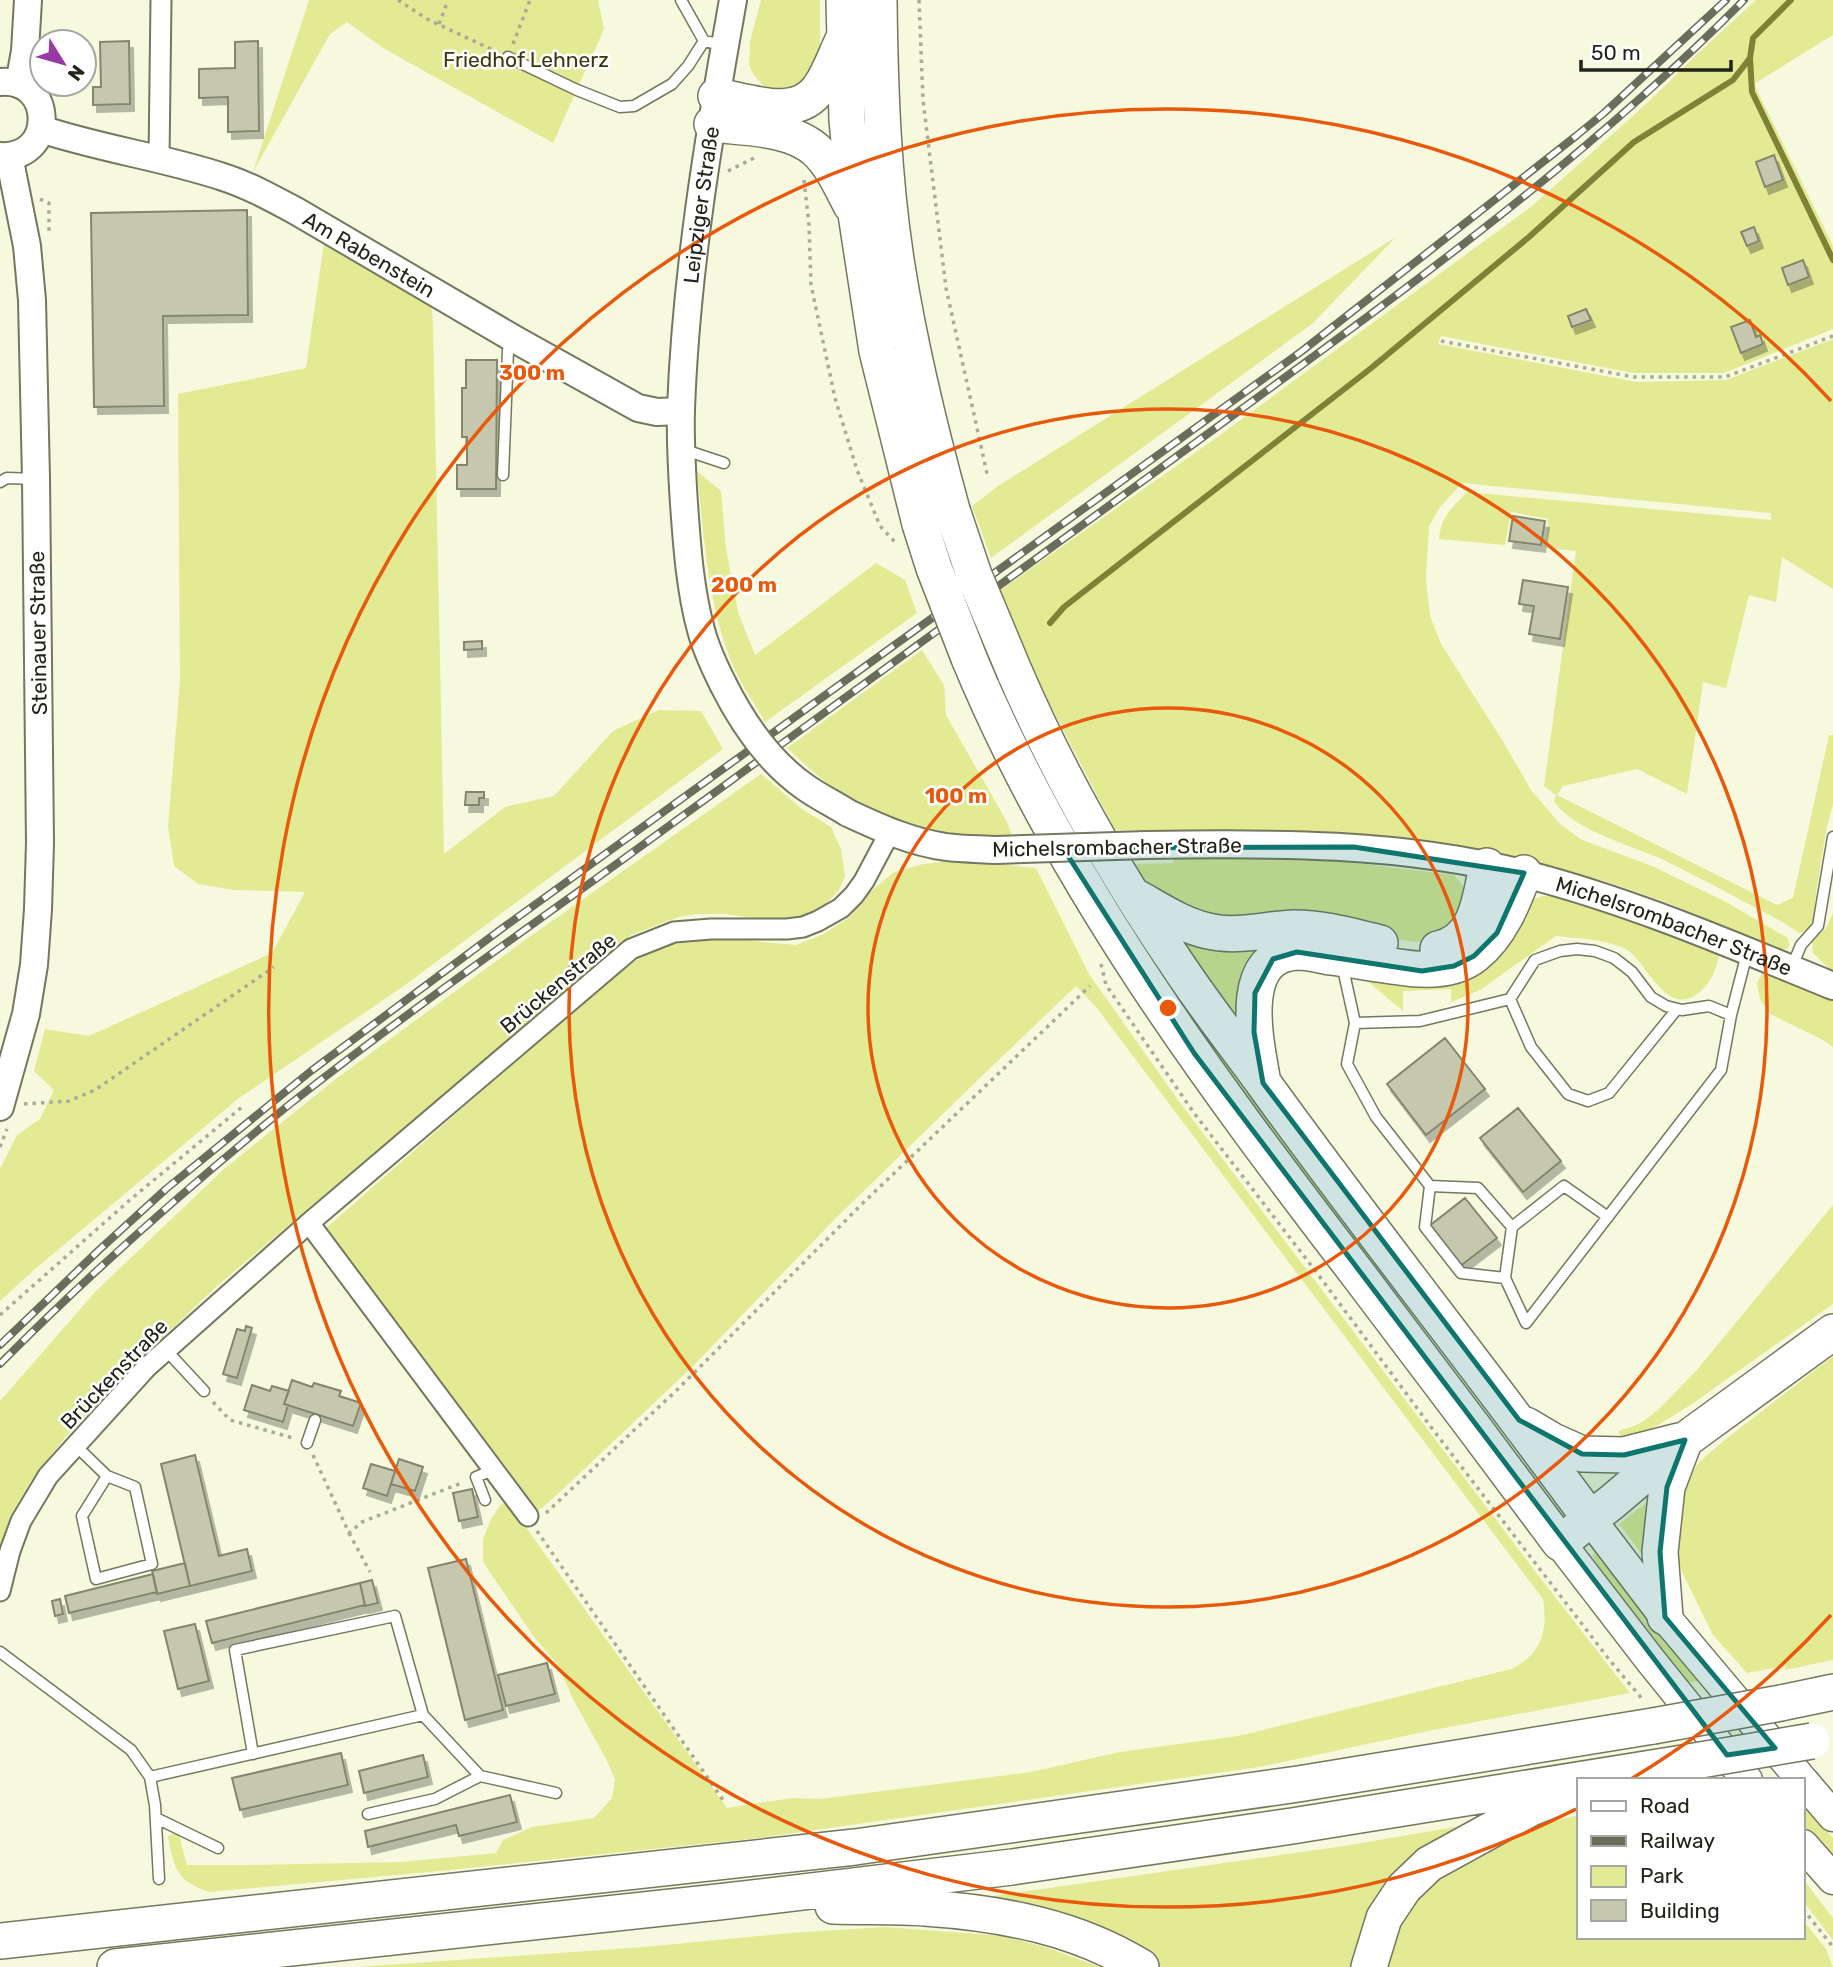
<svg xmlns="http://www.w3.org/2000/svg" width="1833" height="1967" font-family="Rubik,sans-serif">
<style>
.green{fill:#e3ea94}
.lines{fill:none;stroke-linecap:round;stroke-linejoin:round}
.stream{stroke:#7d8236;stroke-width:6}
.building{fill:#c5c8ad;stroke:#83866d;stroke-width:2;filter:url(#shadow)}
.lane-casing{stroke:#75775f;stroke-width:13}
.street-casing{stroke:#75775f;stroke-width:23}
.secondary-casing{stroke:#75775f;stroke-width:30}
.primary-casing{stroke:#75775f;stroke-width:33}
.highway-casing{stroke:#75775f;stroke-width:38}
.path{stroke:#a8ab95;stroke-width:3.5;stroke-dasharray:3.5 5;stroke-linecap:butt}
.lane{stroke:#fff;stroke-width:10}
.street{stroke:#fff;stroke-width:19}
.secondary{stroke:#fff;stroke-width:26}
.primary{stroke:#fff;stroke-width:30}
.highway{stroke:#fff;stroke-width:35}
.rail-casing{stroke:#6a6c5c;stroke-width:8}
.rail{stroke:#fff;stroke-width:5;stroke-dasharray:16;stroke-linecap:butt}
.secondary-bridge-casing{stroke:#75775f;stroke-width:30;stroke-linecap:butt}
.highway-bridge-casing{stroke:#75775f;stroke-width:38;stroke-linecap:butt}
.secondary-bridge{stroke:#fff;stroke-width:26}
.highway-bridge{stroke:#fff;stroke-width:35}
.marked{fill:#0f766e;fill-opacity:0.2;stroke:#0f766e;stroke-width:5;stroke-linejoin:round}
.ring{fill:none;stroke:#e8590c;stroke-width:3.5}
.labels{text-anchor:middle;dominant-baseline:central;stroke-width:5;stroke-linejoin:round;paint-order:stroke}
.park-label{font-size:21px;fill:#37390d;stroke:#fff}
.street-label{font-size:21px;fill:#212218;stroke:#fff}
.centre{fill:#e8590c;stroke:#fff;stroke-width:3.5}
.ring-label{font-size:21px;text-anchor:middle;font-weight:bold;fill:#e8590c;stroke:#fff;stroke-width:5;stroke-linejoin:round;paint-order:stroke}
</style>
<defs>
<filter id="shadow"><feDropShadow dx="4" dy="7" stdDeviation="0" flood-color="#0004"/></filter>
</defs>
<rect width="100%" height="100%" fill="#f6f9dd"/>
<path class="green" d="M309,0h289l6,29 -51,114 -170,-95 -36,-26 -17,12 -77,138z
M761,0h59v49l-13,36 -34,7 -8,-4 -12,-14 -4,-9 1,-23z
M1756,0h77v35l-79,49 79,162v83l-109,44h-91l-192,-37 -3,8 199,38 89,-2 107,-41v250l-51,-32 -6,45 -27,-7 -23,93 -23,-6 -16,112 -50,-25 -74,17 -6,9 220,110 16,-7 36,-163h4v69l-7,27 -10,62 -2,27 -6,10 -9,3 -15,-10c-39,-21 -78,-42 -118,-62 -32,-15 -93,-30 -112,-60l2,-6 -12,-9 32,-235 -30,-3 2,-29 -37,-7 -6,33 -66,-6c2,-23 13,-31 28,-47l304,28v-7l-309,-30 -22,24 -11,19 -3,53 4,37 11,28 63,99 27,47 29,34 22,16 70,26 72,35 64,37 1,8 -2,3h-11l-105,-45 -66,-23 -83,-22 -59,-12 -61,-4 -33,-7 -39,-1 -61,-4 -154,-1 -95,-183 2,-2 -14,-28 -9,-26 217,-153 316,-232 114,-102 62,-60z
M325,236l106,62 2,27 11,529 61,-47 49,-11 59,-65 46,-21 42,1 22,38 -322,239 -162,110 -204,171 -35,32v-132l17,-34 23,-16 14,-29 -20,-19 11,-42 44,7 183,-83 33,-61 -71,-2 -36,-6 -24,-18 -6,-40 12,-145 -2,-287 128,-26z
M1396,237l-84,87 -321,234 -19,-52 26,-20z
M697,471l24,20 5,58 12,63 17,43 121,-92 29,17 12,33 -152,109c-11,-20 -26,-40 -34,-61 -24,-61 -27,-126 -34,-190z
M922,650l22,35 2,30 61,107 6,16c-41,-2 -85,-5 -124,-18 -36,-12 -74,-46 -102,-72z
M761,774l41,35 29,18 10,22 4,27 -6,14 -14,15 -23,15 -19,3 -57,-9h-29l-18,3 -48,18 -413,350 -77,73 -74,77 -35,44 -22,37 -10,35v-150l96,-110 128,-122 113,-91 188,-138z
M1174,856h75l81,4 124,15c9,10 16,20 17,34l-41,32 -15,1 -47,-7 -128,-6 -74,-23 -22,-25 -8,-17 37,-1z
M960,860l76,8 53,106 89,126 360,475 92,118 -202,38 -169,36 -500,71 -319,33 -231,21c-33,-11 -35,-24 -41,-56l10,-4 9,33h62l152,-3 95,-9 7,-13 29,-13 62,-9 18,-20 3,-19 -10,-22 -31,-56 -16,-36 -24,-28 -51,-75v-23l8,-20 11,-16 8,2 217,303 65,-10 28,1 211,-27 89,-20 118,-16 273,-67c31,-15 37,-38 32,-70l-447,-592 -20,-21 -89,85 -151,147 -145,150 -129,122 -20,18 -7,4 -211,-282 285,-251 46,-31 11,-5 42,-6 88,8 28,-11 26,-17 20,-25 24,-20 29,-8z
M1099,865l445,620 -143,-189 -97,-113 -218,-317z
M1499,886l4,1c7,13 -4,29 -12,39 -11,16 -25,32 -45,36 -39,9 -80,-6 -118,-13 -16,-3 -36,-7 -53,-1 -14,4 -26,21 -30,35 -5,16 0,33 2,49l-65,-92 14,5 22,1 21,-1 43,-9 59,8 77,14 24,-2 21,-10 12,-10 13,-22 6,-22z
M1542,896c20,-1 39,8 58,14 40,13 80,27 119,44 -2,15 -8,28 -19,38 -32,27 -52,-26 -70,-40 -15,-12 -54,-14 -74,-16l-76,54 -29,12v-13l-48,2v20l-44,-37 44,4 126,-77z
M1833,913v59l-20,-19 -1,-12 14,-13z
M1762,973l71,26v48l-10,-7 -53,-26 -10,-15 -3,-16z
M1833,1205v99l-141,100 -50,31 -20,3 -4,-7 14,-4 12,-6 15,-12 37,-38z
M1833,1356v304l-48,10v-4l-38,7 -34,-38 -31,-63 -6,-19 8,-67 15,-24 22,-19z
M1650,1500l-6,57 -25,-33z
M1597,1547l105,133 -17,4 -86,-106 -6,-23z
M1803,1803l30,35v21l-30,-35z
M1579,1815v122h224v-17l23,29 7,18h-450l14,-41 15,-21 20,-21 25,-19 26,-15 58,-26z
M1489,1821l-27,13 -103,133h-197l-23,-13 -195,-51 400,-57z
M1803,1879l30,39v22l-30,-39z
M885,1927l119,9 44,12 52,19h-743l287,-20 146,-14z"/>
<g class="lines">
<path class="stream" d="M1791,0l-38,38 -3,20 2,34 81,168
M1050,623l14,-16 306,-238 159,-132 105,-95 99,-62 17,-22"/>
</g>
<path class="building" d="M129,41l1,63 -37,1v-18h8l-1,-45z
M258,41l1,90 -31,1v-35l-29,1v-29l36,-1v-26z
M1774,155l9,25 -18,7 -9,-25z
M247,210l1,105 -85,1 1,90 -70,1 -3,-194z
M1754,227l5,14 -12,5 -6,-14z
M1803,260l6,17 -21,8 -6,-17z
M1586,309l5,11 -19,7 -4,-11z
M1750,320l6,17 4,-2 3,9 -22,9 -10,-26z
M466,360h31l-1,129h-39v-24h10v-28h-5v-49h4z
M1513,516l32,5 -4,24 -32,-4z
M1523,580l45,7 -8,52 -31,-5 5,-28 -15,-2z
M482,641v8l-18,1v-8z
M466,792h18v6h-5v7h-14z
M1445,1038l40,51 -59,46 -39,-51z
M1518,1108l43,53 -38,31 -43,-54z
M1465,1198l32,40 -38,29 -31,-40z
M246,1326l6,2 -15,50 -14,-4 14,-45 8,2z
M292,1380l20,7 2,-4 27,8 -2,5 22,7 -8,23 -69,-22z
M252,1385l18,6 2,-5 17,5 -5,13 4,1 -5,17 -39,-12z
M195,1455l24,101 28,-7 5,22 -62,15 -29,-122z
M399,1459l24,8 -8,24 -24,-7z
M371,1464l24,7 -8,25 -24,-8z
M472,1489l6,28 -19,4 -6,-28z
M466,1559l37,151 -38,10 -37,-152z
M185,1563l5,23 -33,8 -5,-23z
M153,1574l4,18 -88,21 -4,-17z
M372,1580l6,23 -13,3 -5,-23z
M360,1583l5,22 -153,38 -6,-22z
M60,1599l3,15 -8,2 -3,-15z
M195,1624l14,57 -31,8 -14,-58z
M547,1663l8,31 -49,12 -8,-31z
M341,1753l7,32 -108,25 -8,-32z
M423,1755l5,22 -64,16 -5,-22z
M510,1795l7,27 -58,14 -3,-11 -88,22 -3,-16z"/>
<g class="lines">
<defs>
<path id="lane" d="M681,0l23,41 20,4
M508,57l69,33 43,17 14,-1 38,-22 16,-18 16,-25
M685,450l39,13
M503,475l5,-125 8,-10
M0,482l7,-4 29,1
M1342,964l13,59 -8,41 29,53 54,69 48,2 34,39 -7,51 21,45 195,-253 10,-55 13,-50 5,-12
M1791,969l10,-24 17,-19 15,-89
M1510,999l21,48 37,47 20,7 21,-8 68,-84
M1355,1023l65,-2 90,-22 25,-39 25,-9 17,-2 18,2 19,7 18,14 19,25 15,9 16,4 27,-4 22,9
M1430,1186l-5,41 36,46 44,5
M1512,1227l52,-41 44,31
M166,1350l38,41
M307,1443l8,-23
M75,1445l32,31 28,11 17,77 -56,15 -14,-63 25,-40
M485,1500l-9,-23 17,-7
M0,1652l131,98 19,27 5,28 4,74
M423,1715l57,61 76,17
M150,1777l273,-62 -28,-99 -160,34 18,104
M368,1814l67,-15 45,-23
M156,1818l62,30"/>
<path id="street" d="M159,159l2,-159
M309,1223l219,293
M0,1591l10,-40 11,-30 27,-45 98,-108 163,-145 322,-274 43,-17 37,-3h76l16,-2 15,-6 23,-13 13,-13 10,-14 26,-49"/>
<g id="secondary">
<path d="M0,82c55,-5 56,78 0,74"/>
<path d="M19,84l6,-33 3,-51"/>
<path id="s1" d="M41,129c60,20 122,28 182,48 25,8 49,21 73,34l220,129 122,68 19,4 24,-1"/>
<path id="s2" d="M723,684c-9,-18 -17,-35 -22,-54 -11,-40 -14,-84 -17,-126 -2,-31 -4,-63 -3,-95 5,-137 28,-274 52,-409"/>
<path d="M848,813c32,15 63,29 98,34 16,2 33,2 50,3"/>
<path id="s3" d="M1146,845c127,-2 255,-3 379,29 106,27 207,71 308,112"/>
<path d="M0,1107l26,-93 8,-49 4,-56 2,-66 -4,-364 -4,-179 -5,-54 -18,-90"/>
</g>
<path id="primary" d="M1591,1520l74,97 137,163
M1560,1543l91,118 96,119
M1803,1781l30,35
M1803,1845l30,34"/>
<path id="highway" d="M844,0l3,120 9,94 21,137 43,173
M879,0c1,89 4,178 18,266 13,82 33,164 55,244
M716,96c33,5 81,26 104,-9 9,-13 15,-30 22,-45
M712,124c33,4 78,3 104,26 16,15 25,36 35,55
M969,658c94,227 243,426 391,619 67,88 134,177 200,266l52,-41 73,-62 148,-108
M1015,673c44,102 100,200 162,291 27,41 58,80 87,120 106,147 220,289 327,436
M1134,896c24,13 47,29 74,35 29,7 57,-2 86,-3 29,0 57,8 86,15
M1438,949c39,-8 42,-50 49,-83
M1262,1077c-7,-39 -25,-123 36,-125 10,0 22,3 32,5 23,3 46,7 69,10 25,4 55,5 76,-12 25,-20 38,-52 49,-82
M1526,1425l27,16 29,13 42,1 55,-14
M1665,1617l-5,-65 7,-65 17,-45
M1781,1703l52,-11
M833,1906c31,1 62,0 92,2 76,5 151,19 216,59
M0,1941l855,-94 443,-63 355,-58
M115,1967l603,-65 294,-35 280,-41 391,-63
M1369,1967l15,-49 20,-30 25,-24 102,-56 36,-14"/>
</defs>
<use href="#lane" class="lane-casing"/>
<use href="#street" class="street-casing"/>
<use href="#secondary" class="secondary-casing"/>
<use href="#primary" class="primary-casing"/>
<use href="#highway" class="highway-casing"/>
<path class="path" d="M398,0l29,19 68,32
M919,0l4,100 23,188 42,190
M439,24l9,-24
M513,44l17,-44
M728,171l28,-14
M804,180l5,45 2,60 24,113 22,72 23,56 16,17
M40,199l9,4v28
M1441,341l193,36h91l108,-41
M1101,964l5,21 88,128 123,160 117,158 174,227 35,42
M24,1104l45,-3 26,-11 179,-123
M0,1147l7,-18
M0,1315l131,-116 111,-92
M213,1402l17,18 63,18
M313,1455l36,78 13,-11 102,-40
M546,1513l132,-124 185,-186 227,-217
M537,1531l186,269
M349,1533l21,39
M1803,1909l30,38"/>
<use href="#lane" class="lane"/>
<use href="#street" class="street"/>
<use href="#secondary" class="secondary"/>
<use href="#primary" class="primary"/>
<use href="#highway" class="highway"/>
<defs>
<path id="rail" d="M0,1345l99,-95 67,-61 145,-118 193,-144 798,-576 274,-215 28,-23 122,-113
M0,1364c91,-92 189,-178 290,-260 108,-85 221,-164 332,-244 198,-144 396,-288 595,-433 182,-133 368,-266 527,-427"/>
</defs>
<use href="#rail" class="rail-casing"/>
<use href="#rail" class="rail"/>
<defs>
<path id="secondary-bridge" d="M723,684c20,40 45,77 82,103 14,10 29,17 43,26
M996,850l150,-5"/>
<path id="highway-bridge" d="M952,510l22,65 41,98
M920,524l14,44 35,90
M1653,1726l128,-23
M1683,1763l129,-22"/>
</defs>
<use href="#secondary-bridge" class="secondary-bridge-casing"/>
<use href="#highway-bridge" class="highway-bridge-casing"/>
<use href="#secondary-bridge" class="secondary-bridge"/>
<use href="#highway-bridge" class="highway-bridge"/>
</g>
<path class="marked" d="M1354,847l170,26 -27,60 -23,23 -20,10 -32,5 -125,-19 -24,7 -18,34 -1,39 9,51 256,337 63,34 42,1 61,-15 -18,47 -7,65 5,65 110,131 -48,7 -533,-702 -131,-205z"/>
<g class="ring">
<circle cx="1168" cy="1008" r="300"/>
<circle cx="1168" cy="1008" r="599"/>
<path d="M1831 1615A899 899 0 0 1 1631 1779M1576 1809A899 899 0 1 1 1831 401"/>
</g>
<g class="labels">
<g class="park-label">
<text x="526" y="59">Friedhof Lehnerz</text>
</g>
<g class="street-label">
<text stroke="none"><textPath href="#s2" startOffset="486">Leipziger Straße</textPath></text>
<text stroke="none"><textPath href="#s1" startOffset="354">Am Rabenstein</textPath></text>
<text transform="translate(38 633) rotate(-91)">Steinauer Straße</text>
<text transform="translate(1117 847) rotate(-1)">Michelsrombacher Straße</text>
<text stroke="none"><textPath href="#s3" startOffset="539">Michelsrombacher Straße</textPath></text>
<text transform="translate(558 983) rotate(-40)">Brückenstraße</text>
<text transform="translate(114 1374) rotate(-46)">Brückenstraße</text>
</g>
</g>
<circle cx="1168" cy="1008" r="10" class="centre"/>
<g class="ring-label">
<text x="532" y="380">300 m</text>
<text x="744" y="592">200 m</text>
<text x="956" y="803">100 m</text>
</g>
<rect x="1577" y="1778" width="228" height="161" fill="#ffffff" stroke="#a6a7a3" stroke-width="2"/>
<rect x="1591" y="1801" width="35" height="10" fill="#ffffff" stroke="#a6a7a3" stroke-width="2"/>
<text x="1640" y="1813" font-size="21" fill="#212218">Road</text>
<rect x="1591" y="1836" width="35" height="10" fill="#6a6c5c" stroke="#a6a7a3" stroke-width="2"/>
<text x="1640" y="1848" font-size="21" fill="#212218">Railway</text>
<rect x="1591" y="1866" width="35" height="21" fill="#e3ea94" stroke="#a6a7a3" stroke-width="2"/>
<text x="1640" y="1883" font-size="21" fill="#212218">Park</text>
<rect x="1591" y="1900" width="35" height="21" fill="#c5c8ad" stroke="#a6a7a3" stroke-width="2"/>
<text x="1640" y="1918" font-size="21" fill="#212218">Building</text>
<g transform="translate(63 63) rotate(127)"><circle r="33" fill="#ffffff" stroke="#a6a7a3" stroke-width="2"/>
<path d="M0-5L12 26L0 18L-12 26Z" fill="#973aa4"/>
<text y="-10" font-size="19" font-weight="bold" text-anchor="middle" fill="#212218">N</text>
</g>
<path d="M1581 60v10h150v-10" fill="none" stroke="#212218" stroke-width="3.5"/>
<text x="1591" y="60" font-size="21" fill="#212218" stroke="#ffffff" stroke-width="5" paint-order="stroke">50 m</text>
</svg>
